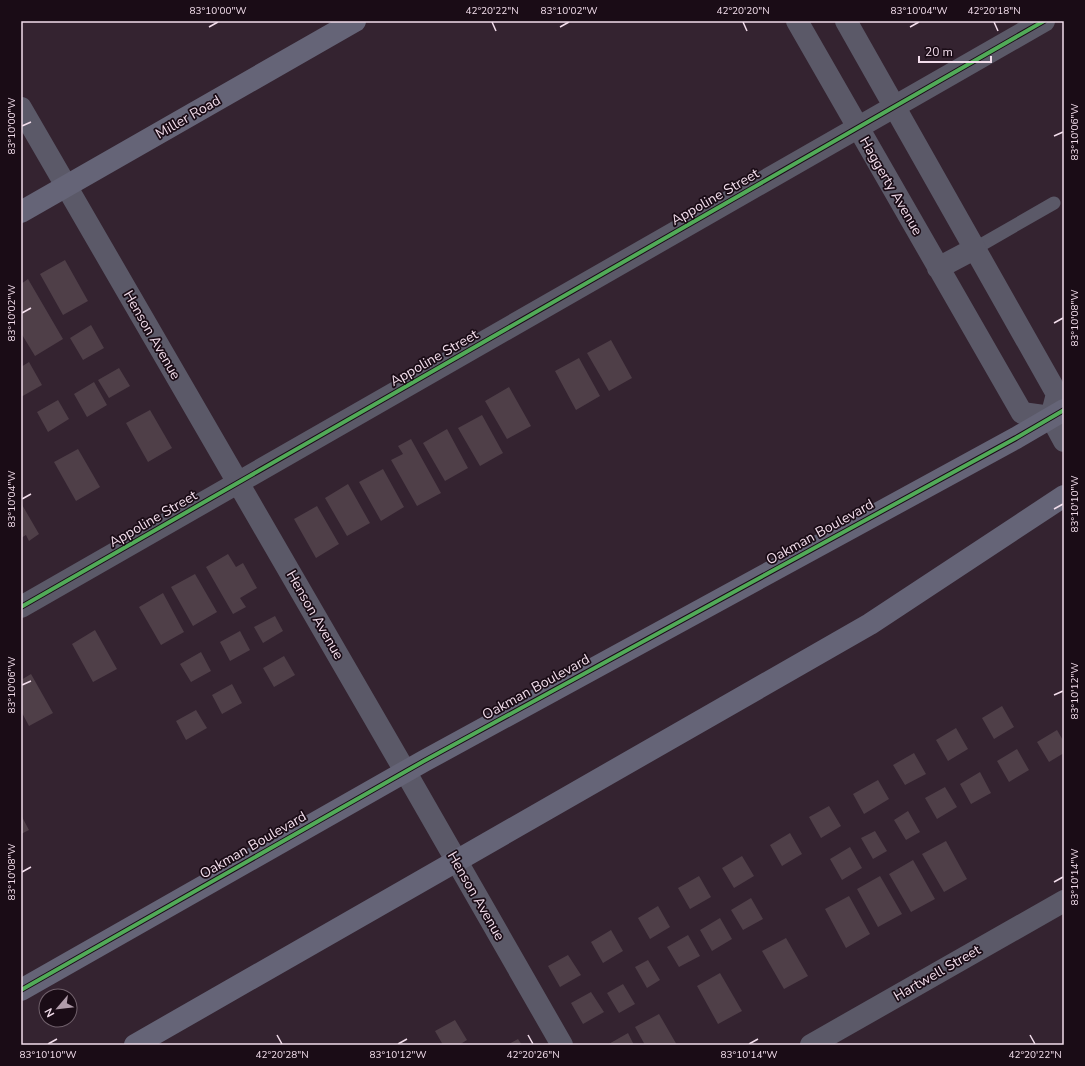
<svg xmlns="http://www.w3.org/2000/svg" width="1085" height="1066" font-family="'Nunito Sans',sans-serif">
<style>
.building{fill:#4f3f48}
.lines{fill:none;stroke-linecap:round;stroke-linejoin:round}
.lane{stroke:#5b5968;stroke-width:13}
.street{stroke:#5b5968;stroke-width:22}
.secondary{stroke:#656477;stroke-width:22}
.cycleway-casing{stroke:#1a0c16;stroke-width:6}
.cycleway{stroke:#51ab58;stroke-width:4}
.ticks{fill:none;stroke:#f2ddeb;stroke-width:1.5}
.labels{text-anchor:middle;dominant-baseline:central;stroke-width:3.5;stroke-linejoin:round;paint-order:stroke}
.street-label{font-size:14px;fill:#f2ddeb;stroke:#1a0c16}
.neatline{fill:none;stroke:#f2ddeb;stroke-width:1.5}
.ticks-label{font-size:10px;text-anchor:middle;fill:#f2ddeb}
</style>
<rect width="100%" height="100%" fill="#342330"/>
<path class="building" d="M65,260l23,41 -25,14 -23,-41z
M28,279l35,60 -28,17 -14,-23v-49z
M91,325l13,23 -21,12 -13,-22z
M611,340l21,38 -23,13 -22,-38z
M579,358l21,38 -24,14 -21,-39z
M29,362l13,23 -21,12v-30z
M119,368l11,18 -21,12 -11,-18z
M94,382l13,23 -20,12 -13,-23z
M509,387l22,39 -24,13 -22,-38z
M58,400l11,19 -21,13 -11,-20z
M150,410l22,38 -24,14 -22,-39z
M482,415l21,38 -23,13 -22,-38z
M447,429l21,39 -23,13 -22,-38z
M411,439l30,54 -24,13 -26,-46 12,-6 -5,-8z
M78,449l22,38 -24,14 -22,-39z
M383,469l21,38 -23,14 -22,-39z
M348,484l22,39 -23,13 -22,-38z
M21,503l18,31 -10,7 -3,-6 -5,3z
M317,506l22,38 -23,14 -22,-39z
M228,554l8,13 7,-4 14,25 -17,10 6,9 -13,7 -27,-47z
M195,574l22,38 -24,14 -22,-39z
M163,593l21,39 -23,13 -22,-38z
M275,616l8,15 -20,12 -9,-16z
M95,630l22,39 -24,13 -21,-38z
M240,631l10,19 -20,11 -10,-19z
M201,652l10,19 -20,11 -11,-18z
M284,656l11,19 -21,12 -11,-19z
M31,674l22,39 -24,13 -8,-15v-31z
M232,684l10,19 -20,11 -10,-19z
M1002,706l12,21 -20,12 -12,-21z
M196,710l11,18 -21,12 -10,-19z
M956,728l12,21 -20,12 -12,-21z
M1057,730l7,12v11l-15,9 -12,-20z
M1017,749l12,21 -20,12 -12,-21z
M914,753l12,21 -21,11 -12,-20z
M980,772l11,21 -20,11 -11,-20z
M878,780l11,19 -25,15 -11,-20z
M945,787l12,20 -20,12 -12,-21z
M829,806l12,20 -20,12 -12,-21z
M908,811l12,21 -14,8 -12,-20z
M21,815l8,15 -8,4z
M875,831l12,20 -14,8 -12,-21z
M790,833l12,21 -20,12 -12,-21z
M946,841l21,38 -23,13 -22,-38z
M850,847l12,21 -20,12 -12,-21z
M742,856l12,20 -20,12 -12,-20z
M913,860l22,39 -24,13 -22,-38z
M699,876l12,21 -21,12 -12,-21z
M880,876l22,38 -24,13 -21,-38z
M849,896l21,38 -24,14 -21,-39z
M751,898l12,21 -20,11 -12,-20z
M658,906l12,21 -20,12 -12,-21z
M720,918l12,21 -20,12 -12,-21z
M611,930l12,21 -20,12 -12,-21z
M688,935l12,21 -21,11 -12,-20z
M786,938l22,38 -24,13 -22,-38z
M568,955l13,20 -21,12 -12,-21z
M648,960l12,20 -13,8 -12,-21z
M720,973l22,38 -24,13 -21,-38z
M623,984l12,20 -16,9 -12,-20z
M591,992l13,20 -21,12 -12,-21z
M659,1014l18,31h-32l-10,-18z
M455,1020l12,20 -8,5h-16l-8,-14z
M628,1033l6,12h-27z
M518,1039l4,6h-15z"/>
<g class="lines">
<path class="lane" d="M974,249l80,-46"/>
<path class="street" d="M797,21l225,392 29,4
M846,21l211,373 -6,23 13,24
M21,108l384,663 157,274
M938,268l36,-19
M21,607l1023,-586
M811,1045l253,-144"/>
<path class="secondary" d="M21,212l334,-191
M21,990l403,-229 592,-323 48,-28
M135,1045l735,-421 194,-128"/>
<defs>
<path id="cycleway" d="M21,607l1023,-586
M21,990l403,-229 592,-323 48,-28"/>
</defs>
<use href="#cycleway" class="cycleway-casing"/>
<use href="#cycleway" class="cycleway"/>
</g>
<path class="ticks" d="M492,22l4,9M743,22l4,9M994,22l4,9M209,27l9,-5M560,27l9,-5M910,27l9,-5M22,126l9,-4M1054,136l9,-4M22,313l9,-5M1054,323l9,-5M22,499l9,-5M1054,509l9,-5M22,685l9,-4M1054,695l9,-4M22,872l9,-5M1054,882l9,-5M277,1035l5,9M528,1035l5,9M1030,1035l5,9M48,1044l9,-5M398,1044l9,-5M749,1044l9,-5"/>
<g class="labels">
<g class="street-label">
<text transform="translate(188 117) rotate(-30)">Miller Road</text>
<text transform="translate(891 186) rotate(60)">Haggerty Avenue</text>
<text transform="translate(715 197) rotate(-30)">Appoline Street</text>
<text transform="translate(152 335) rotate(60)">Henson Avenue</text>
<text transform="translate(434 358) rotate(-30)">Appoline Street</text>
<text transform="translate(153 519) rotate(-30)">Appoline Street</text>
<text transform="translate(820 532) rotate(-29)">Oakman Boulevard</text>
<text transform="translate(315 615) rotate(60)">Henson Avenue</text>
<text transform="translate(536 687) rotate(-29)">Oakman Boulevard</text>
<text transform="translate(253 845) rotate(-30)">Oakman Boulevard</text>
<text transform="translate(476 896) rotate(60)">Henson Avenue</text>
<text transform="translate(937 973) rotate(-30)">Hartwell Street</text>
</g>
</g>
<rect width="1085" height="1066" fill="none" stroke="#1a0c16" stroke-width="44"/>
<g transform="translate(58 1008) rotate(242)"><circle r="19" fill="#1a0c16" stroke="#70606b"/>
<path d="M0-3L7 15L0 10L-7 15Z" fill="#b09caa"/>
<text y="-6" font-size="11" font-weight="bold" text-anchor="middle" fill="#f2ddeb">N</text>
</g>
<path d="M919 56v6h72v-6" fill="none" stroke="#f2ddeb" stroke-width="2"/>
<text x="925" y="56" font-size="12" fill="#f2ddeb" stroke="#1a0c16" stroke-width="3" paint-order="stroke">20 m</text>
<rect x="22" y="22" width="1041" height="1022" class="neatline"/>
<g class="ticks-label">
<text x="218" y="14">83°10'00"W</text>
<text x="492" y="14">42°20'22"N</text>
<text x="569" y="14">83°10'02"W</text>
<text x="743" y="14">42°20'20"N</text>
<text x="919" y="14">83°10'04"W</text>
<text x="994" y="14">42°20'18"N</text>
<text transform="translate(11 126) rotate(-90)" y="4">83°10'00"W</text>
<text transform="translate(1074 132) rotate(-90)" y="4">83°10'06"W</text>
<text transform="translate(11 313) rotate(-90)" y="4">83°10'02"W</text>
<text transform="translate(1074 318) rotate(-90)" y="4">83°10'08"W</text>
<text transform="translate(11 499) rotate(-90)" y="4">83°10'04"W</text>
<text transform="translate(1074 504) rotate(-90)" y="4">83°10'10"W</text>
<text transform="translate(11 685) rotate(-90)" y="4">83°10'06"W</text>
<text transform="translate(1074 691) rotate(-90)" y="4">83°10'12"W</text>
<text transform="translate(11 872) rotate(-90)" y="4">83°10'08"W</text>
<text transform="translate(1074 877) rotate(-90)" y="4">83°10'14"W</text>
<text x="48" y="1058">83°10'10"W</text>
<text x="282" y="1058">42°20'28"N</text>
<text x="398" y="1058">83°10'12"W</text>
<text x="533" y="1058">42°20'26"N</text>
<text x="749" y="1058">83°10'14"W</text>
<text x="1035" y="1058">42°20'22"N</text>
</g>
</svg>
